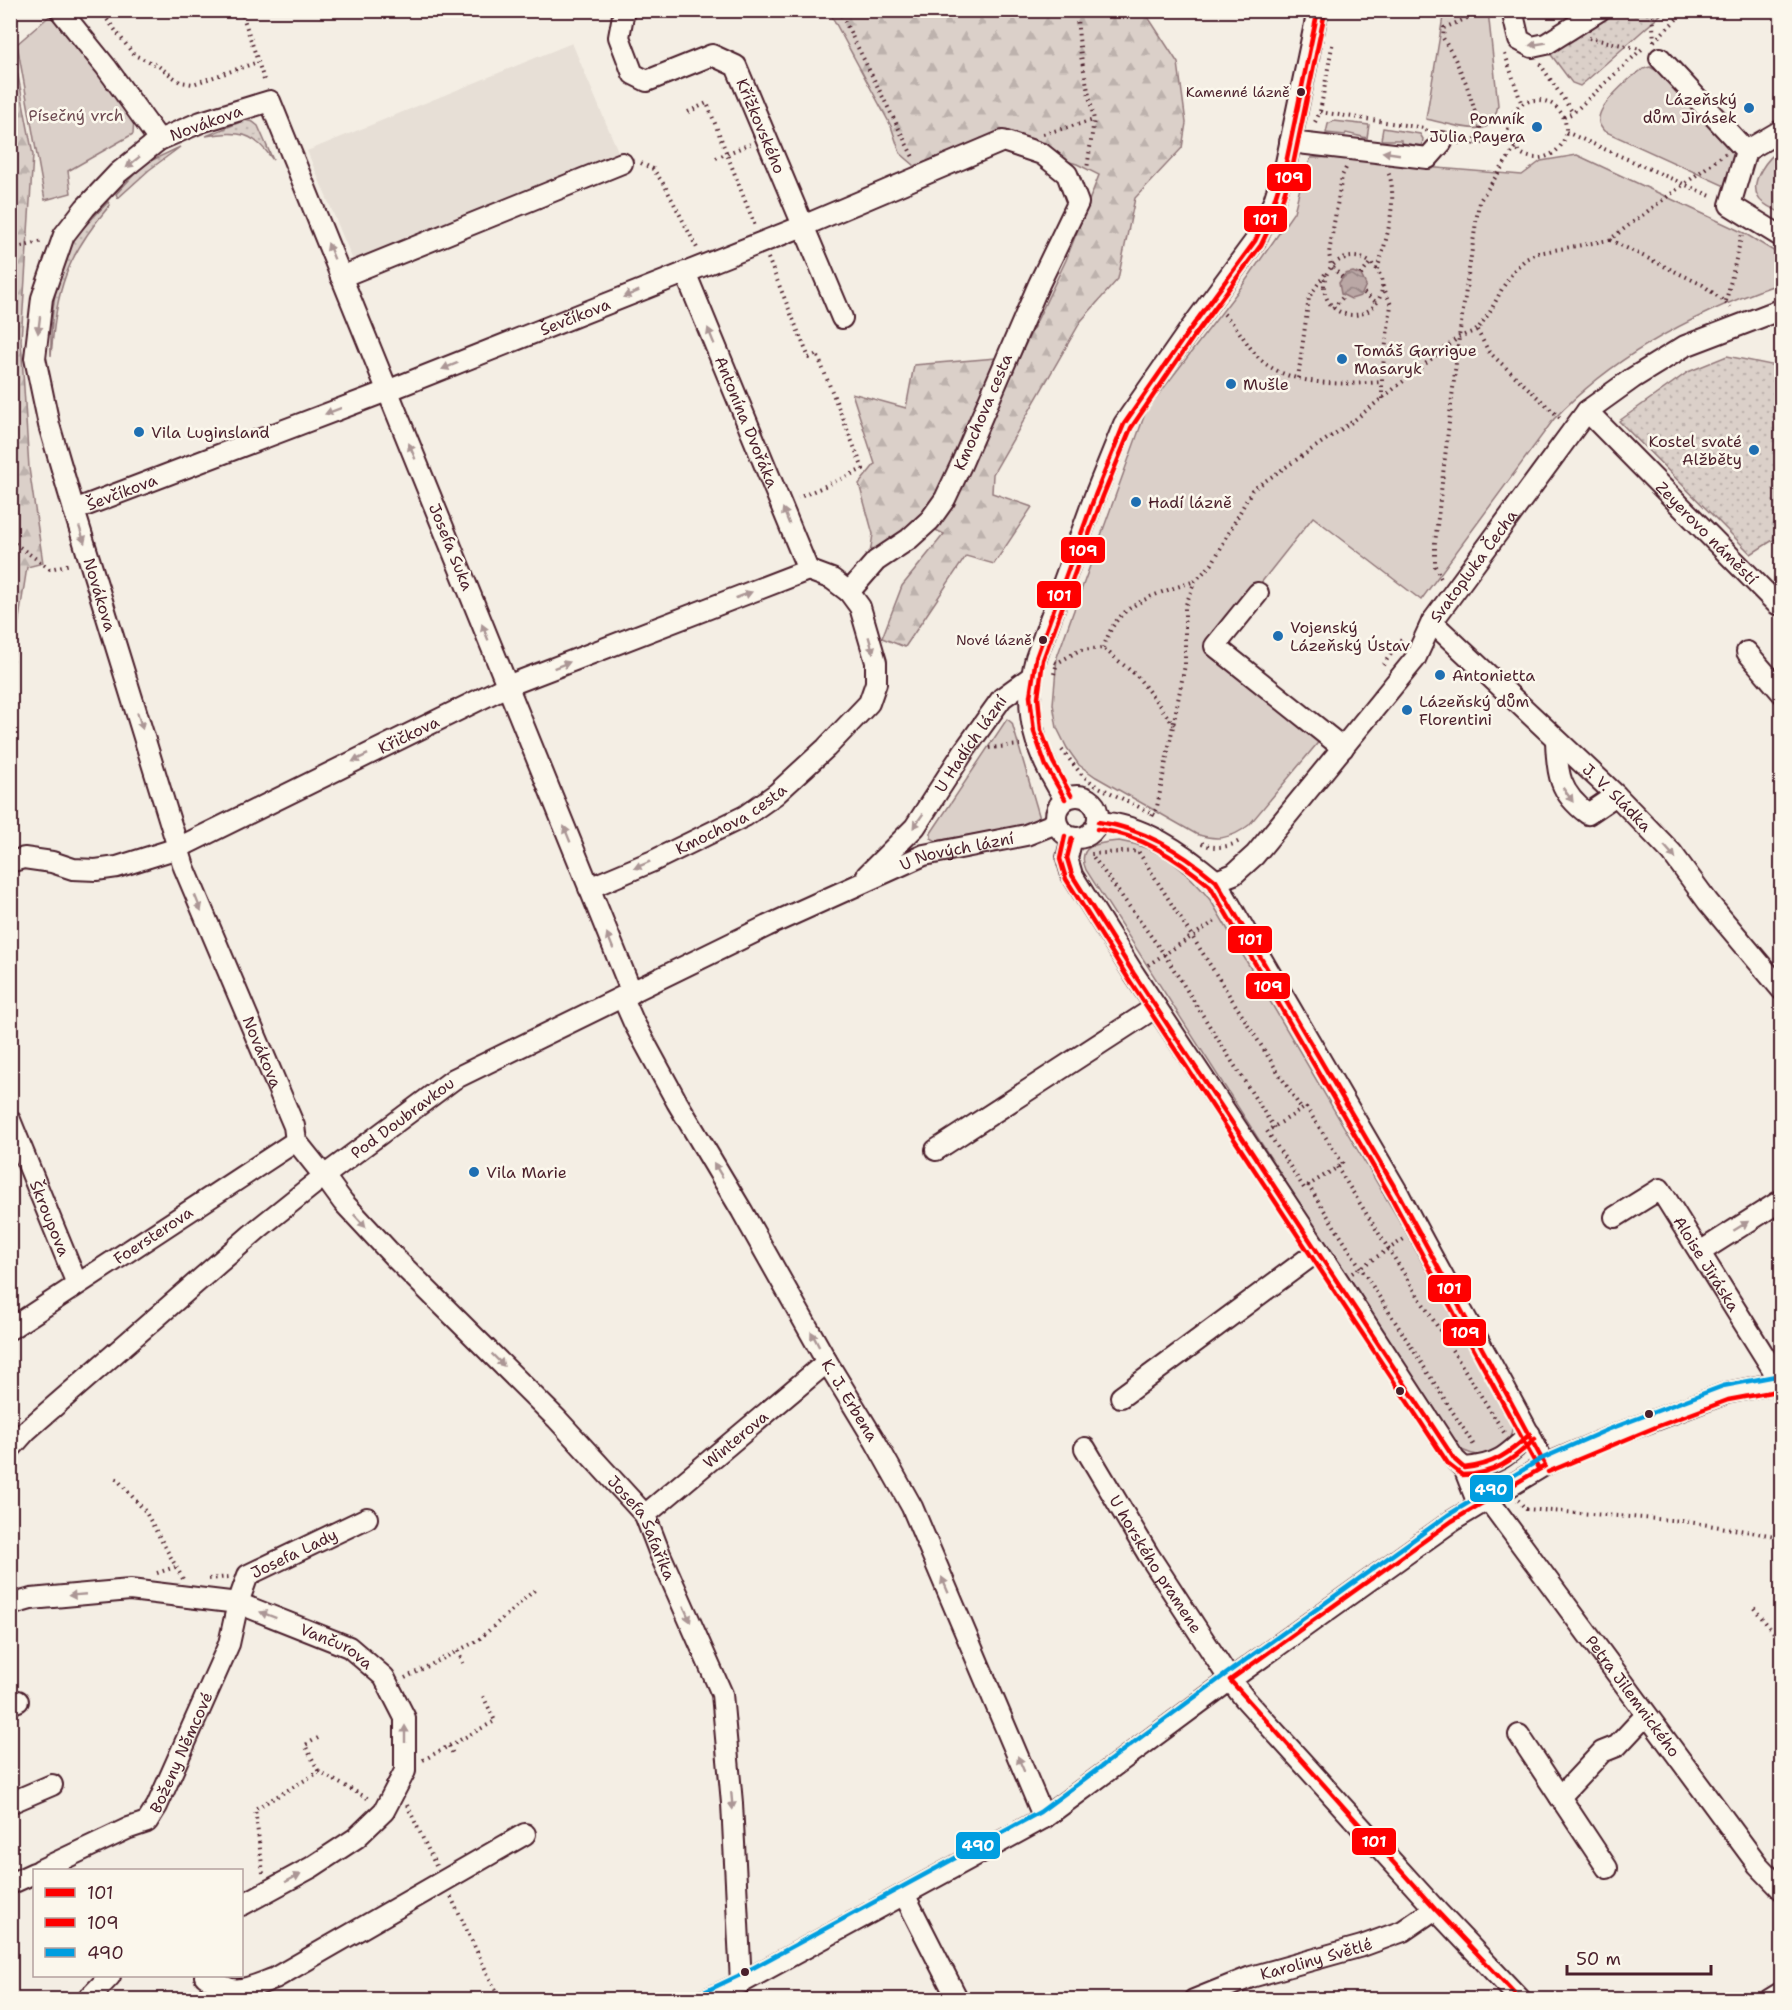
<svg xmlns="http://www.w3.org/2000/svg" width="1792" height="2010" font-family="'Shantell Sans',sans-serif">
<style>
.built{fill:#e7dfd6}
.grass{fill:url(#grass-dots);stroke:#92787a;stroke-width:1.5}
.forest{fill:url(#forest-firs);stroke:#92787a;stroke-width:1.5}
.park{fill:#dbd0c9;stroke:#92787a;stroke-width:1.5}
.water{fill:url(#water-waves);stroke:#8d7174;stroke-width:1.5}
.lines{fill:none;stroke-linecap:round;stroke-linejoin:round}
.minor-casing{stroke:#4a1f2b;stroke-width:24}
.path{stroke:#4a1f2b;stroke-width:4;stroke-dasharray:1.5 4.5;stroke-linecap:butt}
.minor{stroke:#fbf7ec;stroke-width:20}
.bus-1-casing{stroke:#fbf7ec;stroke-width:9}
.bus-2-casing{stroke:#fbf7ec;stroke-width:9}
.bus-3-casing{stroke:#fbf7ec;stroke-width:9}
.bus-1{stroke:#f00;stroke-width:4.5}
.bus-2{stroke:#f00;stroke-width:4.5}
.bus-3{stroke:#009ee0;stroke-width:4.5}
.oneway{fill:#ab9695}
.bus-dot{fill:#4a1f2b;stroke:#fbf7ec;stroke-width:2}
.poi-dot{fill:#1f6fb2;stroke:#fbf7ec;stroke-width:2}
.labels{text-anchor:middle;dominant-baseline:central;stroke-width:5;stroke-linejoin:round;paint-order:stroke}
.bus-label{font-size:14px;fill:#4a1f2b;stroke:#fbf7ec;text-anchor:end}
.poi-label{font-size:16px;fill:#4a1f2b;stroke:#fbf7ec;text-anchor:start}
.park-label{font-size:16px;fill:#6e4b52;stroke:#fbf7ec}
.street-label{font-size:16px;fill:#4a1f2b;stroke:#fbf7ec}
.line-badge{stroke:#fbf7ec;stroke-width:2}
.badge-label{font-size:16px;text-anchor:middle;font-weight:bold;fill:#fff}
</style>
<defs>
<pattern id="grass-dots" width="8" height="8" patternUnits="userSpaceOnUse" patternTransform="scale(1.5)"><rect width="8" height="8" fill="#dbd0c9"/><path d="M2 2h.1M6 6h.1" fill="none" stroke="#bdb2ad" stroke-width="1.8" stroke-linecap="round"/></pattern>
<pattern id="forest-firs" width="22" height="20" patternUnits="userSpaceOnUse" patternTransform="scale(1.5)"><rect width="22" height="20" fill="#dbd0c9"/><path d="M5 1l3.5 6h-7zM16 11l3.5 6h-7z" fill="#bdb2ad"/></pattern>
<pattern id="water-waves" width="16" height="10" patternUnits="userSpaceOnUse" patternTransform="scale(1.5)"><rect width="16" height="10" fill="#baa7a5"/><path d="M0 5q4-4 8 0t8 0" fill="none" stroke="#998787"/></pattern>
</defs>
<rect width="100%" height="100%" fill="#f4eee4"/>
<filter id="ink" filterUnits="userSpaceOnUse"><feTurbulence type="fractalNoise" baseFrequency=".0167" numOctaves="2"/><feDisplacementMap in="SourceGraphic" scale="12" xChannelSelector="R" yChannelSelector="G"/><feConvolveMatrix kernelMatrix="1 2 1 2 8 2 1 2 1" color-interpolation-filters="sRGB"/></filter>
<g filter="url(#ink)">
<path class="built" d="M572,43l54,127 -266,107 -53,-126z"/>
<path class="grass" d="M1612,11h53l-79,70 -6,5 -8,-3 -23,-31 14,-12z
M245,120l8,2 5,4 15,34c-19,-28 -35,-30 -67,-24z
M180,147l-31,23 -31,28 -2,-4 28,-30z
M108,202l2,3c-45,53 -53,83 -59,151 -1,-26 4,-92 19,-113 11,-14 25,-27 38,-41z
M1727,356l54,11v168l-30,19 -132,-133 69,-49z"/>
<path class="forest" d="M829,11h319v6l30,46 8,60 -4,25 -47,50 -17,81 -37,42 -88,153 -1,19 40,14 -38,57 -28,-8 -61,91 -23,-9 20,-52 42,-52 -27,-13 -48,39 4,-26 -14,-50 16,-20 -23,-71 54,15 8,-43 106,-9 46,-96 33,-85 -22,-11 -35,-10 -37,-23 -90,35 -15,-13 -9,-27z
M11,39l22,116 -12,185 8,128 14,95 -16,4 -16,104z"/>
<path class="park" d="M1444,11h44l10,94c-2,9 -4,20 -15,23 -13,3 -42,-6 -57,-9z
M53,13l81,104 -1,17 -65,37 3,22 -26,7 -28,-156z
M1650,67l11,6 71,75 4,14 -9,25 -123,-56c-3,-4 -6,-7 -5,-13 1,-14 37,-49 51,-51z
M1334,121l35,4 -2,13 -21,-5 -1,2 -19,-2 2,-9z
M1383,128l37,6 3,5 -1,7 -21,-3v-3h-20z
M1781,149v64c-6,-4 -20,-8 -23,-16 -9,-16 10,-40 23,-48z
M1577,155l167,78 33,20 4,6v20l-3,5c-83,29 -164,71 -224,135l-133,181 -108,-83 -105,133 113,89 -72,86c-18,14 -32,16 -53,9l-100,-57 -17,-12 -12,-17 -10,-20 -4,-24 4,-47 89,-246 96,-125 52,-74 9,-36 8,-18 59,-2 43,10 109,9 19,-14z
M1007,719l5,4 29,99 -105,19 -5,-3v-5z
M1119,841c40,6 68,29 92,60l268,455 34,66c-3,36 -28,41 -57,25l-370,-577c-11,-26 14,-27 33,-29z"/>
<path class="water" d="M1353,272l8,3 5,10 -5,11 -10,3 -10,-5 -2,-11 6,-9z"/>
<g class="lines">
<defs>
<g id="minor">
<path d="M60,10l46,57 53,73"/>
<path id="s1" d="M624,10l-5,27 14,37 14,7 65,-26 24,11 106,252"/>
<path d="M1512,10l7,30 13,7 14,-3 54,-34"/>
<path d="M1660,58l86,93"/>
<path d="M1290,142l138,16 14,-16"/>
<path d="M1746,151l-16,54 52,32"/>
<path d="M1746,151l36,-21"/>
<path id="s2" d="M685,272l123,298"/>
<path d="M341,277l281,-114"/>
<path id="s3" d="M1587,411l190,193"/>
<path id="s4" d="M74,510l313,-119 416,-165 200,-85 39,13 25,20 11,29 -39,81 -78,181 -16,34 -15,21 -21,19 -33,22 -27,31"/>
<path d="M1258,593l-43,53 128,102"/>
<path id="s5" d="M1432,622l184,173 56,58 36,49 74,88"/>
<path d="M1747,652l35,41"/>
<path d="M1556,740c1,33 3,53 32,74l28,-19"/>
<circle cx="1077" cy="817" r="21"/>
<path d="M1065,799c-29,-45 -44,-87 -29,-141l60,-165 28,-69 64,-92 67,-91 19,-40 12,-38 32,-153"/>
<path d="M1098,822c44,2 85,31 118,59l182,312c47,92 101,180 147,272"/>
<path d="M1072,838l-5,20 5,17 62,99 205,308 116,178 9,8c33,-2 43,-12 66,-34"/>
<path id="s6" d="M10,862l14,-4 28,4 21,7 23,1 21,-3 61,-19 329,-162 301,-116"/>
<path id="s7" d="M867,875l48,-48 49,-76 38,-53 29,-21"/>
<path id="s8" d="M1216,881l18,-7 21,-19 160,-196 17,-37 155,-211 46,-33 52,-32 97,-37"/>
<path id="s9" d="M589,888l64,-27 92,-45 31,-22 50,-46 43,-45 7,-20v-21l-16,-55 -11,-15 -17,-13 -24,-9"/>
<path id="s10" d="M632,993l-362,-892 -69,21 -42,18 -41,33 -33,35 -21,27 -22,63 -7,60 14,67 25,85 110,357 110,259 2,15 28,35 19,26 53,57 161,160 88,96 15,39 62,140 10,109 9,180"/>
<path id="s11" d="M623,998l11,25 43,79 65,109 85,151 48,79 37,66 132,311"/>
<path id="s12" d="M10,1120l67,164"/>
<path d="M936,1150l220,-143"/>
<path id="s13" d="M1615,1217l45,-28 122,195"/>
<path d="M1700,1252l82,-52"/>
<path id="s14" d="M10,1329l286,-188"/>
<path d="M1121,1397l197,-146"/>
<path id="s15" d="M1085,1448l63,106 82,126 15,19 190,210 86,91"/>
<path id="s16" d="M10,1449l16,-18 233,-203 65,-52 130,-97 313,-153 157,-71 102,-20 30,-12"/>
<path d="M1464,1468l14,36"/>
<path id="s17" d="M1487,1498l271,367 24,25"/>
<path id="s18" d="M645,1515l182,-153"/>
<path id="s19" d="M10,1605l21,-6 99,-9 108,13 111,44 35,30 21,41v53l-21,40 -28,27 -44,29 -70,38"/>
<path d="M10,1704l8,-3"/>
<path d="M1519,1735l88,133"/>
<path d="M1560,1797l42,-45 15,-6 29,-31"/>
<path d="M10,1803l42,-18"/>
<path id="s20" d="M40,1870l89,-42 18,-6 10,-16 72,-162 9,-41 10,-28 119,-57"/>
<path d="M10,1884l24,-11"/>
<path d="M905,1896l53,104"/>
<path d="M205,1976c30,21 38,14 70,2l250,-144"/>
<path d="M87,2000l23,-24"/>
<path d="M705,2000l36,-17 303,-165 186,-138 222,-159 93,-56 65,-28 116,-44 56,-11"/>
<path id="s21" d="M1194,2000l57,-23 111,-31 41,-15 32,-22"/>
<path d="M1769,2000l13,-8"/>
</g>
</defs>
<use href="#minor" class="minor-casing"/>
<path class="path" d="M100,10l34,45 23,10 23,17 13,2 65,-22
M241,10l24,73
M839,10l75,149
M1076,10l5,46 13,64 -7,49
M1652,10l2,31
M1589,38l52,11
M1654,41l32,-31
M1505,54l17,51
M1540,64l33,49
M1508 129a29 29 0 1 1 58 0a29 29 0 1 1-58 0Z
M688,112l19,-9 48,123
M1320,112l104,16 3,3
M1564,117l9,-4 70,-65
M1315,122l5,-10 13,-71
M1566,132l147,65
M1043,134l51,-14
M1458,143h33l19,-6
M1473,145l7,-18 -14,-44 -11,-24 -12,-21 1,-10 42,-18
M716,158l34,-14
M641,163l12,6 12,17 33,64
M1610,240l93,45 28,22
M10,250l33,-9
M1324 286a29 29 0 1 1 58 0a29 29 0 1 1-58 0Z
M768,258l41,100 8,-4 46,115 -65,29
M1377,269c9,-24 22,-74 11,-97
M1361,275l10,-13
M1342,277l-11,-11 -2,-13 13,-77 4,-8
M1364,293l13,10
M1726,301l16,-67
M1333,308l11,-12
M1224,314c14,13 22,30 34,43 29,30 86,28 124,25
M1477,330l12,22 71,66
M1298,378l11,-81 16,-23
M1382,399v-25l9,-69 -8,-19
M10,540l40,29 21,-5
M1441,578l-6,-12v-23l24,-206 20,-135 36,-54
M1103,648c3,-7 6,-16 10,-22 15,-26 56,-36 82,-45
M1055,662l2,1 23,-13 23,-2 34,28 37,49
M1383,665l19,-26
M1054,674l3,-11
M989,748l31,-3
M1062,750l20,25 13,10 62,31
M1152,816l5,-9 28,-142v-58l10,-26 17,-17 40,-74 100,-68 107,-85 18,-7 13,-18 13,-25 12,-18 11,-10 12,-6 71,-13 117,-87
M1202,843c11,7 29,4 39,-3
M1148,965l69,-45
M1306,1107l37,57 -39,24 -37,-57z
M1274,1128l-110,-174 -73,-100 47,-3 164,259
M1337,1167l168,267
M1308,1185l167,262
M1352,1273l52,-34
M116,1478l29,33 38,68
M1518,1500l8,9 157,12 99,16
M157,1573l18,-6
M209,1579l20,-2
M1754,1608l28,35
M458,1651l5,12
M405,1678l72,-37 60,-53
M318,1738l-13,7 14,27
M449,1746l5,10
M423,1760l72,-39 -12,-25
M407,1805l29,61
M263,1873l-8,-64 64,-37 52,28
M451,1897l49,103"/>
<use href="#minor" class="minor"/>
<defs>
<path id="bus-1" d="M1065,799l-19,-33 -12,-34 -4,-36 6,-38 60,-165 28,-69 64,-92 67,-91 19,-40 12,-38 32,-153
M1098,822c46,6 83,30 118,59l182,312 147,272
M1072,838l-5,20 5,17 62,99 321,486 9,8c29,-3 46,-15 66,-34
M1230,1680l205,229 86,91
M1230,1680l222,-159 93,-55"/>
<path id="bus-2" d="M1071,795l-18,-33 -12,-32 -3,-33 5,-37 60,-164 28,-68 63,-92 67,-91 20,-41 12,-39 32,-153
M1097,829c45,6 79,29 113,57l181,311 147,271
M1065,836l-5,23 6,20 62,99 321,487 13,10c31,0 51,-15 73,-36
M1548,1472l108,-45 72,-27 54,-10"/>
<path id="bus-3" d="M702,1993l36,-17 302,-164 186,-138 222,-159 93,-56 66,-29 116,-44 58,-11"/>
</defs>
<use href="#bus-1" class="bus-1-casing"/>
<use href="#bus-2" class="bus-2-casing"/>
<use href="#bus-3" class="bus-3-casing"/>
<use href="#bus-1" class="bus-1"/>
<use href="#bus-2" class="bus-2"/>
<use href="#bus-3" class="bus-3"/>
</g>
<defs><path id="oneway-solid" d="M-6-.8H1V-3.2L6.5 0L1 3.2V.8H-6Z" transform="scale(1.5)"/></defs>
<g class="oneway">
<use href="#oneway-solid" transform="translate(1538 44) rotate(171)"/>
<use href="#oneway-solid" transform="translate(1391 153) rotate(-172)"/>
<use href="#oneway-solid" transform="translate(133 162) rotate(141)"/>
<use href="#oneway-solid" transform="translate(331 251) rotate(-112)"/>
<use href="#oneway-solid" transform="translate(631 294) rotate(158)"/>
<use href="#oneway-solid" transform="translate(39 325) rotate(97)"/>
<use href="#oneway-solid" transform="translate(711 336) rotate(-112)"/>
<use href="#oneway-solid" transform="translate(450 366) rotate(158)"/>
<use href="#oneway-solid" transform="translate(333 411) rotate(159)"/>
<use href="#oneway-solid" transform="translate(412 451) rotate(-112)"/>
<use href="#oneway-solid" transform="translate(786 516) rotate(-112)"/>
<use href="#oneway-solid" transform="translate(82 535) rotate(72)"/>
<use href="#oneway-solid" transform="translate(744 595) rotate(-21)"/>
<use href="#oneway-solid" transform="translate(485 632) rotate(-112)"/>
<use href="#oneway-solid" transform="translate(871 645) rotate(74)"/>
<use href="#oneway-solid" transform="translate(562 665) rotate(-21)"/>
<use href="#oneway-solid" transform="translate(140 721) rotate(73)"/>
<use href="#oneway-solid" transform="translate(360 758) rotate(154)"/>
<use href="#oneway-solid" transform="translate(1568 795) rotate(54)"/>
<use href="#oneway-solid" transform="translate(918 821) rotate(125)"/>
<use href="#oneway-solid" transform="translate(567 834) rotate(-112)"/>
<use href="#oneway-solid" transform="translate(1670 852) rotate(49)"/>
<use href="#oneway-solid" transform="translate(642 865) rotate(157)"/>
<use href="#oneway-solid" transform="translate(198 903) rotate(68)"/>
<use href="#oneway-solid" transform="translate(610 941) rotate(-112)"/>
<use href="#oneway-solid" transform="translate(718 1170) rotate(-121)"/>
<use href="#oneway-solid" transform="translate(360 1221) rotate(47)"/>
<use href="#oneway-solid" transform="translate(1741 1226) rotate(-32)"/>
<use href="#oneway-solid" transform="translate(815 1339) rotate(-118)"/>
<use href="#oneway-solid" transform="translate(498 1360) rotate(45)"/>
<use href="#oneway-solid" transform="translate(945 1585) rotate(-113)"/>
<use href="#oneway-solid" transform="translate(77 1595) rotate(175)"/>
<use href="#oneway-solid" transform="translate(687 1614) rotate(66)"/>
<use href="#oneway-solid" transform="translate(268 1615) rotate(-159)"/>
<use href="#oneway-solid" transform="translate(405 1734) rotate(-90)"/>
<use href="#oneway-solid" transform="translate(1021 1764) rotate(-113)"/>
<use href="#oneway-solid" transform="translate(732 1801) rotate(85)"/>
<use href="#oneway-solid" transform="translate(293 1878) rotate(-28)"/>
</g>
</g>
<g class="bus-dot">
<circle cx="1301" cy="92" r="5"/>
<circle cx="1043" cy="640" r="5"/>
<circle cx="1400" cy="1391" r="5"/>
<circle cx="1649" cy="1414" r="5"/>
<circle cx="745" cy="1972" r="5"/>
</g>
<g class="poi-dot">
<circle cx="1749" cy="108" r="6"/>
<circle cx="1537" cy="127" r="6"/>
<circle cx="1342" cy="359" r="6"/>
<circle cx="1231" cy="384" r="6"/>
<circle cx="139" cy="432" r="6"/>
<circle cx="1754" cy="450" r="6"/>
<circle cx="1136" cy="502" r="6"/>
<circle cx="1278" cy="636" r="6"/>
<circle cx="1440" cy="675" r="6"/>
<circle cx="1407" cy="710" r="6"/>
<circle cx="474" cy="1172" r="6"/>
</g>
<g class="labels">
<g class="bus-label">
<text x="1290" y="92">Kamenné lázně</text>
<text x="1032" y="640">Nové lázně</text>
</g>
<g class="poi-label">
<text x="1737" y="99" text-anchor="end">Lázeňský<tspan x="1737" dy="18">dům Jirásek</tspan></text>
<text x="1525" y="118" text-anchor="end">Pomník<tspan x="1525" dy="18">Julia Payera</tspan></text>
<text x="1354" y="350">Tomáš Garrigue<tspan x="1354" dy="18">Masaryk</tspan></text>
<text x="1243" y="384">Mušle</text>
<text x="151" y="432">Vila Luginsland</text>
<text x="1742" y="441" text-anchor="end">Kostel svaté<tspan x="1742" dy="18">Alžběty</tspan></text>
<text x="1148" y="502">Hadí lázně</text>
<text x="1290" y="627">Vojenský<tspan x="1290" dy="18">Lázeňský Ústav</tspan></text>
<text x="1452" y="675">Antonietta</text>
<text x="1419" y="701">Lázeňský dům<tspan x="1419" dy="18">Florentini</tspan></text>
<text x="486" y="1172">Vila Marie</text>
</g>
<g class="park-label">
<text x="76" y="115">Písečný vrch</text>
</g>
<g class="street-label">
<text transform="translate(206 123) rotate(-20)">Novákova</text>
<text stroke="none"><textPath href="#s1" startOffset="244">Křížkovského</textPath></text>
<text stroke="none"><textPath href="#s4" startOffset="537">Ševčíkova</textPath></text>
<text transform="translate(983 412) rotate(-67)">Kmochova cesta</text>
<text stroke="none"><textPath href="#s2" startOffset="162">Antonína Dvořáka</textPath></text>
<text stroke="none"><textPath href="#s4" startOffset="51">Ševčíkova</textPath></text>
<text stroke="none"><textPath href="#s3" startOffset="171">Zeyerovo náměstí</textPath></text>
<text transform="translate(451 547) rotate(68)">Josefa Suka</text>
<text stroke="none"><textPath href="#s8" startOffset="411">Svatopluka Čecha</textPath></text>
<text stroke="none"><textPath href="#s10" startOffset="1588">Novákova</textPath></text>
<text stroke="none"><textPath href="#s6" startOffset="430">Křičkova</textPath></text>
<text stroke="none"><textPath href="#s7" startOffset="168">U Hadích lázní</textPath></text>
<text stroke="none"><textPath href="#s5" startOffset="255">J. V. Sládka</textPath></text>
<text stroke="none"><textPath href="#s9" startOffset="158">Kmochova cesta</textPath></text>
<text stroke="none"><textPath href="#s16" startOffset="1132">U Nových lázní</textPath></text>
<text stroke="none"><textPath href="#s10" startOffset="2074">Novákova</textPath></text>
<text stroke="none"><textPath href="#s16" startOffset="514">Pod Doubravkou</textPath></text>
<text stroke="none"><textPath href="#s12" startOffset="106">Škroupova</textPath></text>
<text stroke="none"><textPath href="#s14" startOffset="171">Foersterova</textPath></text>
<text stroke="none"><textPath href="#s13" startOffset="141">Aloise Jiráska</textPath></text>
<text stroke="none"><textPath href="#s11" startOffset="462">K. J. Erbena</textPath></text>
<text stroke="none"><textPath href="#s18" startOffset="118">Winterova</textPath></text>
<text stroke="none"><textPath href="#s10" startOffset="2691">Josefa Šafaříka</textPath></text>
<text stroke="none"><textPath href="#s20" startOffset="436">Josefa Lady</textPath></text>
<text stroke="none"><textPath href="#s15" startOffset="136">U horského pramene</textPath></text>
<text stroke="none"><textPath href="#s19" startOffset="338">Vančurova</textPath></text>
<text stroke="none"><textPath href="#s17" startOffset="246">Petra Jilemnického</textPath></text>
<text stroke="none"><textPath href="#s20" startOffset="195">Boženy Němcové</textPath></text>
<text stroke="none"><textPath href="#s21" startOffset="129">Karoliny Světlé</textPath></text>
</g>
</g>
<g class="line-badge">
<rect x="1266" y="163" width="46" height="29" rx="6" fill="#f00"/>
<rect x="1243" y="205" width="45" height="28" rx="6" fill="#f00"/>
<rect x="1060" y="536" width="46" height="28" rx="6" fill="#f00"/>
<rect x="1036" y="580" width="46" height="29" rx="6" fill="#f00"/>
<rect x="1227" y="925" width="46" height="29" rx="6" fill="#f00"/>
<rect x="1245" y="972" width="46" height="28" rx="6" fill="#f00"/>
<rect x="1427" y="1274" width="45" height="29" rx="6" fill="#f00"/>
<rect x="1442" y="1318" width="45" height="29" rx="6" fill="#f00"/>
<rect x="1469" y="1474" width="45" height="29" rx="6" fill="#009ee0"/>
<rect x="1351" y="1827" width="46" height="29" rx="6" fill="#f00"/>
<rect x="955" y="1831" width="46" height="29" rx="6" fill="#009ee0"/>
</g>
<g class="badge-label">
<text x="1289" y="183">109</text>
<text x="1265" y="225">101</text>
<text x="1083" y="556">109</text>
<text x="1059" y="601">101</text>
<text x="1250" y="945">101</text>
<text x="1268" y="992">109</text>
<text x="1449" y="1294">101</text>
<text x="1465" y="1338">109</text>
<text x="1491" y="1495">490</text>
<text x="1374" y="1847">101</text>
<text x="978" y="1851">490</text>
</g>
<rect width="1792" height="2010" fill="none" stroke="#fbf7ec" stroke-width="36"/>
<rect x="18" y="18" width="1756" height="1974" fill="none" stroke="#4a1f2b" stroke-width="2" filter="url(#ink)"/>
<rect x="33" y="1869" width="210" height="108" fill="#fbf7ec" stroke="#b4a19f" stroke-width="1.5"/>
<rect x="45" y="1888" width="30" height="9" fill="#ff0000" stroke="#b4a19f" stroke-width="1.5"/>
<text x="87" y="1899" font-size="18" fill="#4a1f2b">101</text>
<rect x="45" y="1918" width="30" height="9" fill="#ff0000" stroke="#b4a19f" stroke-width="1.5"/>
<text x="87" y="1929" font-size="18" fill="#4a1f2b">109</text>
<rect x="45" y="1948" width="30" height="9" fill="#009ee0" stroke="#b4a19f" stroke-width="1.5"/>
<text x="87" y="1959" font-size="18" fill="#4a1f2b">490</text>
<path d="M1567 1965v9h144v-9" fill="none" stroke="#4a1f2b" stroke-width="3"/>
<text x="1576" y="1965" font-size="18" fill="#4a1f2b" stroke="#fbf7ec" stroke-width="4.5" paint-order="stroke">50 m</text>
</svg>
